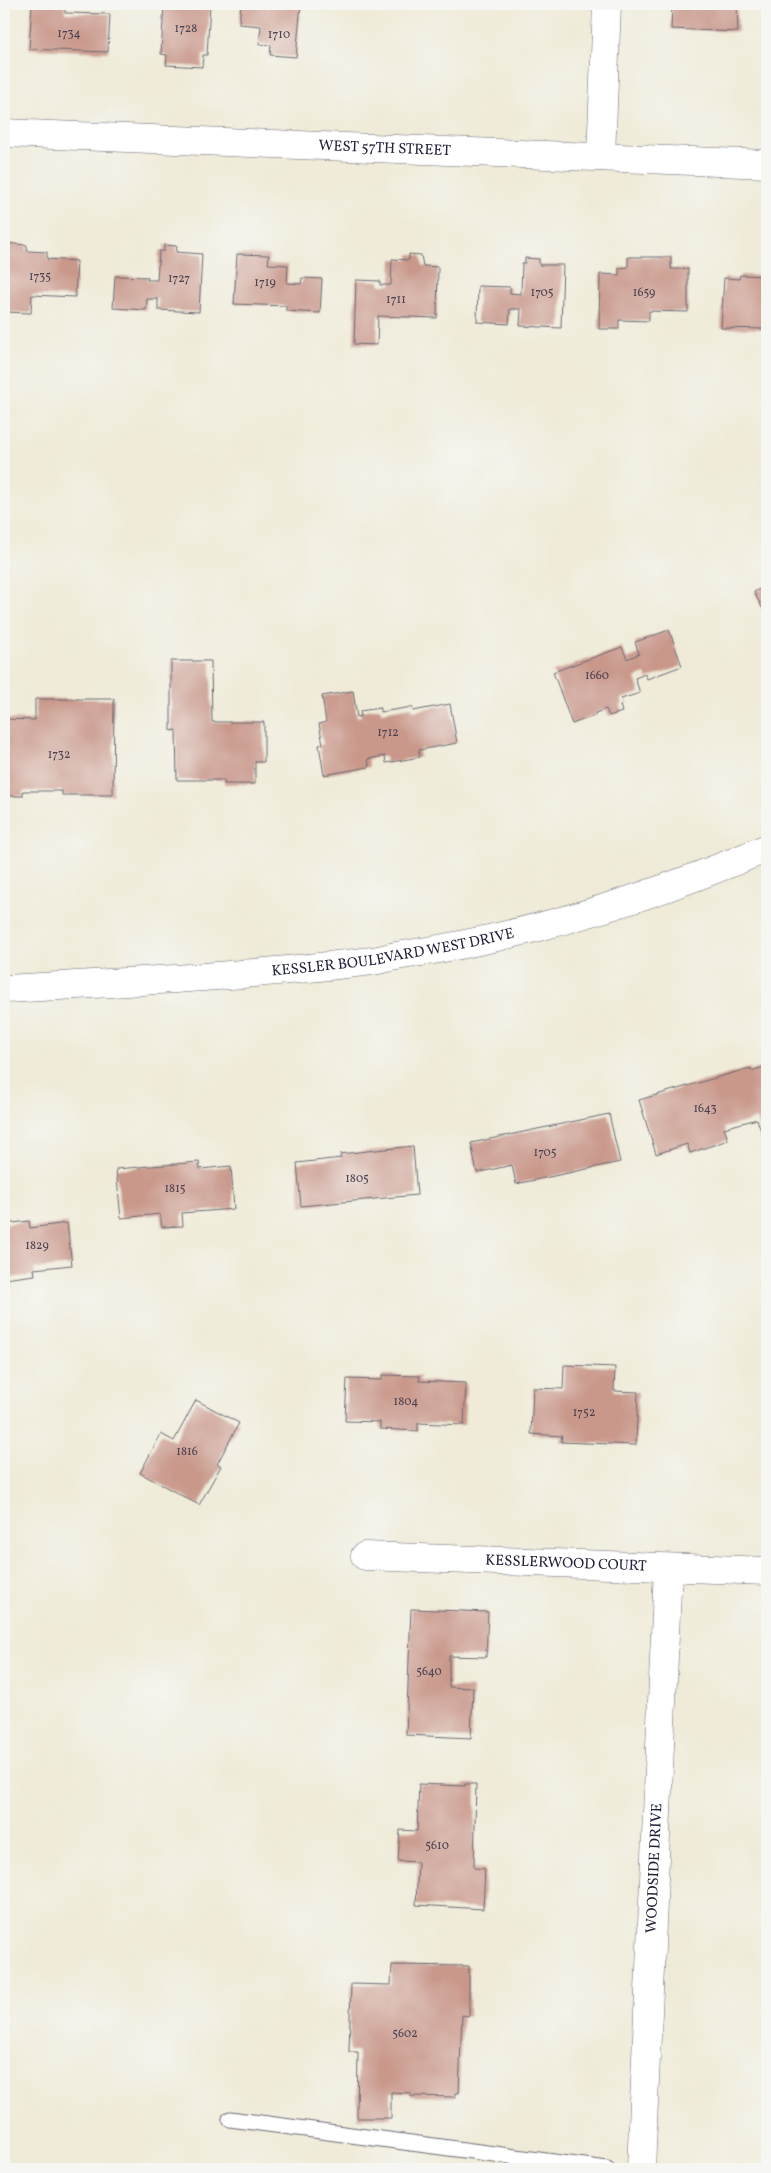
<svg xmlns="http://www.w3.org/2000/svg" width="771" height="2173" font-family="Vollkorn,serif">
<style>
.building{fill:#c9988b}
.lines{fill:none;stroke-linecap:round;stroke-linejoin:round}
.lane-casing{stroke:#6a6872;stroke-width:17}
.street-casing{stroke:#6a6872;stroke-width:29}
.primary-casing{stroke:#6a6872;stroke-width:29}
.lane{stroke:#fff;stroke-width:15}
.street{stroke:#fff;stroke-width:28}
.primary{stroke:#fff;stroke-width:28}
.labels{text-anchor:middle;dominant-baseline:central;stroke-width:4;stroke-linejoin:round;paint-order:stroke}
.number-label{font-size:12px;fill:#4c404f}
.street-label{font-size:15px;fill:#22223b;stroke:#f6f6f2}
</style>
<rect width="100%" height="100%" fill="#f6f6f2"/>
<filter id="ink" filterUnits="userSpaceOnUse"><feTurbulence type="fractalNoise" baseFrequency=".02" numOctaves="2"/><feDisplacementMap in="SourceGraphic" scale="10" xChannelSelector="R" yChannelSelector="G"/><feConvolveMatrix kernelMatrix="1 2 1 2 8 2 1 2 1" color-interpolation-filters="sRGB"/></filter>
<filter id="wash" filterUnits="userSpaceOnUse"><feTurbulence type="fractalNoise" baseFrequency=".0096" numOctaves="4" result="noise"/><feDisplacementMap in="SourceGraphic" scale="20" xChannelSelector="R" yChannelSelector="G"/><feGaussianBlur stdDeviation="1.12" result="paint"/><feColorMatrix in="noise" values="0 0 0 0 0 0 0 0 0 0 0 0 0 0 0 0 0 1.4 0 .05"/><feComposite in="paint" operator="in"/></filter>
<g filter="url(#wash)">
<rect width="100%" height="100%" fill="#efebd8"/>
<g id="blocks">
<path class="building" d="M32,4h33v9l45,1 -2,38 -79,-3z
M164,4h46l-3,51h-4l-1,12 -36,-2 1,-10 -6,-1z
M241,4h60l-5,53 -26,-2 1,-10 -12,-1 2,-18 -22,-2z
M672,4h65l1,28 -67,-3z
M4,243l23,2v6l20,1v7l30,2 -2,36 -43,-2 -1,18 -27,-1z
M164,245l13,1 -1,6 26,2 -3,58 -41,-2v-11h-11l-1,11 -33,-2 2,-32 33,1 -1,3h10l2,-29h5z
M237,254l32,1 -1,9 20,1 -1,18 14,1 1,-6 20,1 -2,34 -34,-2v-5l-52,-2z
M409,254l12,1 2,11 15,1 -1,51 -59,-2 -1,29 -23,-1 2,-64 24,1v4h11l1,-26 17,1z
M628,257h43v12h17v43l-39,-1v10l-30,-1v9h-20l1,-55 19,1v-7l9,-1z
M525,258l14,1v6h24l-2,63 -41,-2 1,-17h-11l-1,15 -32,-2 1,-36 32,1v6l11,1 1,-31h3z
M740,275l27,1 -2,53 -44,-1 3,-50 15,1z
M767,585v32l-13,-25z
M669,630l13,36 -35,13 -2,-5 -10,4 5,15 -19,6 2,5 -3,1 2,7 -13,4 -3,-7 -11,4 1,2 -24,9 -19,-52 69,-25 5,12 12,-5 -4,-12z
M171,661h40l1,61h52v40h-9v22h-31v-4h-47l-1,-50 -5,1z
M353,691l4,26 4,-1 -1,-5 20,-3 1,4 31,-5 1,4 37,-7 7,39 -38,7 1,7 -34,6 -1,-7 -17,3 1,8 -45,8 -5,-30 4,-1 -4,-20 7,-2 -4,-26z
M35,699h79l-1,96h-51v-4h-39v5h-19v-77l31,1z
M767,1066v83l-10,-30 -33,9 4,12 -38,13 -3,-9 -31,10 -17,-54 111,-32 1,3z
M609,1114l11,48 -104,22 -4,-19 -35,8 -6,-30z
M413,1146l4,49 -116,11 -4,-43 44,-5 -1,-4z
M199,1162l1,7 31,-3 3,43 -52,4 1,13 -21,1 -2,-13 -39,4 -5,-49z
M29,1221l1,7 37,-5 5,42 -38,4 1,6 -31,4v-55z
M564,1365l51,2 -1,24 24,1 -2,53 -75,-3 1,-6 -31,-2 2,-46 30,1z
M382,1375l38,1 -1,5 47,2 -2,42 -46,-2v8l-38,-2v-7l-35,-1 2,-42 35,1z
M196,1400l43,23 -22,41 4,2 -22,39 -59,-32 21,-39 13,7z
M411,1609l77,3 -2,45 -37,-1v31l24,1 -2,50 -65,-3z
M419,1784l46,2v-2h11l-2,84 11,1 -2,40 -67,-4 2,-43 -20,-1 2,-31 17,1z
M392,1965l77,1v50l-7,-1 -3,78h-4v4l-45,-1v-3l-19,-1v26h-34l1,-66h-9l2,-68 40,1z"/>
</g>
</g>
<g filter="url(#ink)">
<use href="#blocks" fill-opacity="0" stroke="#6a6872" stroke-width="1"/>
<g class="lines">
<defs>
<path id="lane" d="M230,2119l377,50"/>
<g id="street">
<path id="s1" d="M4,133l763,31"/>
<path d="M601,157l6,-153"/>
<path id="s2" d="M365,1556l402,15"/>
<path id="s3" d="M641,2169l27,-601"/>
</g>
<g id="primary">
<path id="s4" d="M4,989c123,-7 246,-13 368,-28 10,-1 20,-5 31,-6 126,-19 247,-57 364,-107"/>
</g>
</defs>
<use href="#lane" class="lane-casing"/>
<use href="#street" class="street-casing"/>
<use href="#primary" class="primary-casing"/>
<use href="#lane" class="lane"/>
<use href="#street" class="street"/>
<use href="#primary" class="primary"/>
</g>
</g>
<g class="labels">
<g class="number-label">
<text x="186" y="29">1728</text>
<text x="69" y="34">1734</text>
<text x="279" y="35">1710</text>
<text x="40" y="277">1735</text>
<text x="179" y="279">1727</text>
<text x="265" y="283">1719</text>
<text x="542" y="293">1705</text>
<text x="644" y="293">1659</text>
<text x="396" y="300">1711</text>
<text x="597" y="676">1660</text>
<text x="388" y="733">1712</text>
<text x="59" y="755">1732</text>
<text x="705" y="1109">1643</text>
<text x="545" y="1153">1705</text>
<text x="357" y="1179">1805</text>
<text x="175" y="1189">1815</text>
<text x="37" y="1246">1829</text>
<text x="406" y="1402">1804</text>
<text x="584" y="1413">1752</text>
<text x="187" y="1452">1816</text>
<text x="429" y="1672">5640</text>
<text x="437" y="1846">5610</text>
<text x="405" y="2034">5602</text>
</g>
<g class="street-label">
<text stroke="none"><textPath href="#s1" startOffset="381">WEST 57TH STREET</textPath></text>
<text stroke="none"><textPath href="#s4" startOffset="391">KESSLER BOULEVARD WEST DRIVE</textPath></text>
<text stroke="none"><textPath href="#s2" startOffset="201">KESSLERWOOD COURT</textPath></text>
<text stroke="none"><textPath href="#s3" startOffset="301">WOODSIDE DRIVE</textPath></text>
</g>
</g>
<rect width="771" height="2173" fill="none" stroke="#f6f6f2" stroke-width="20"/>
</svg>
